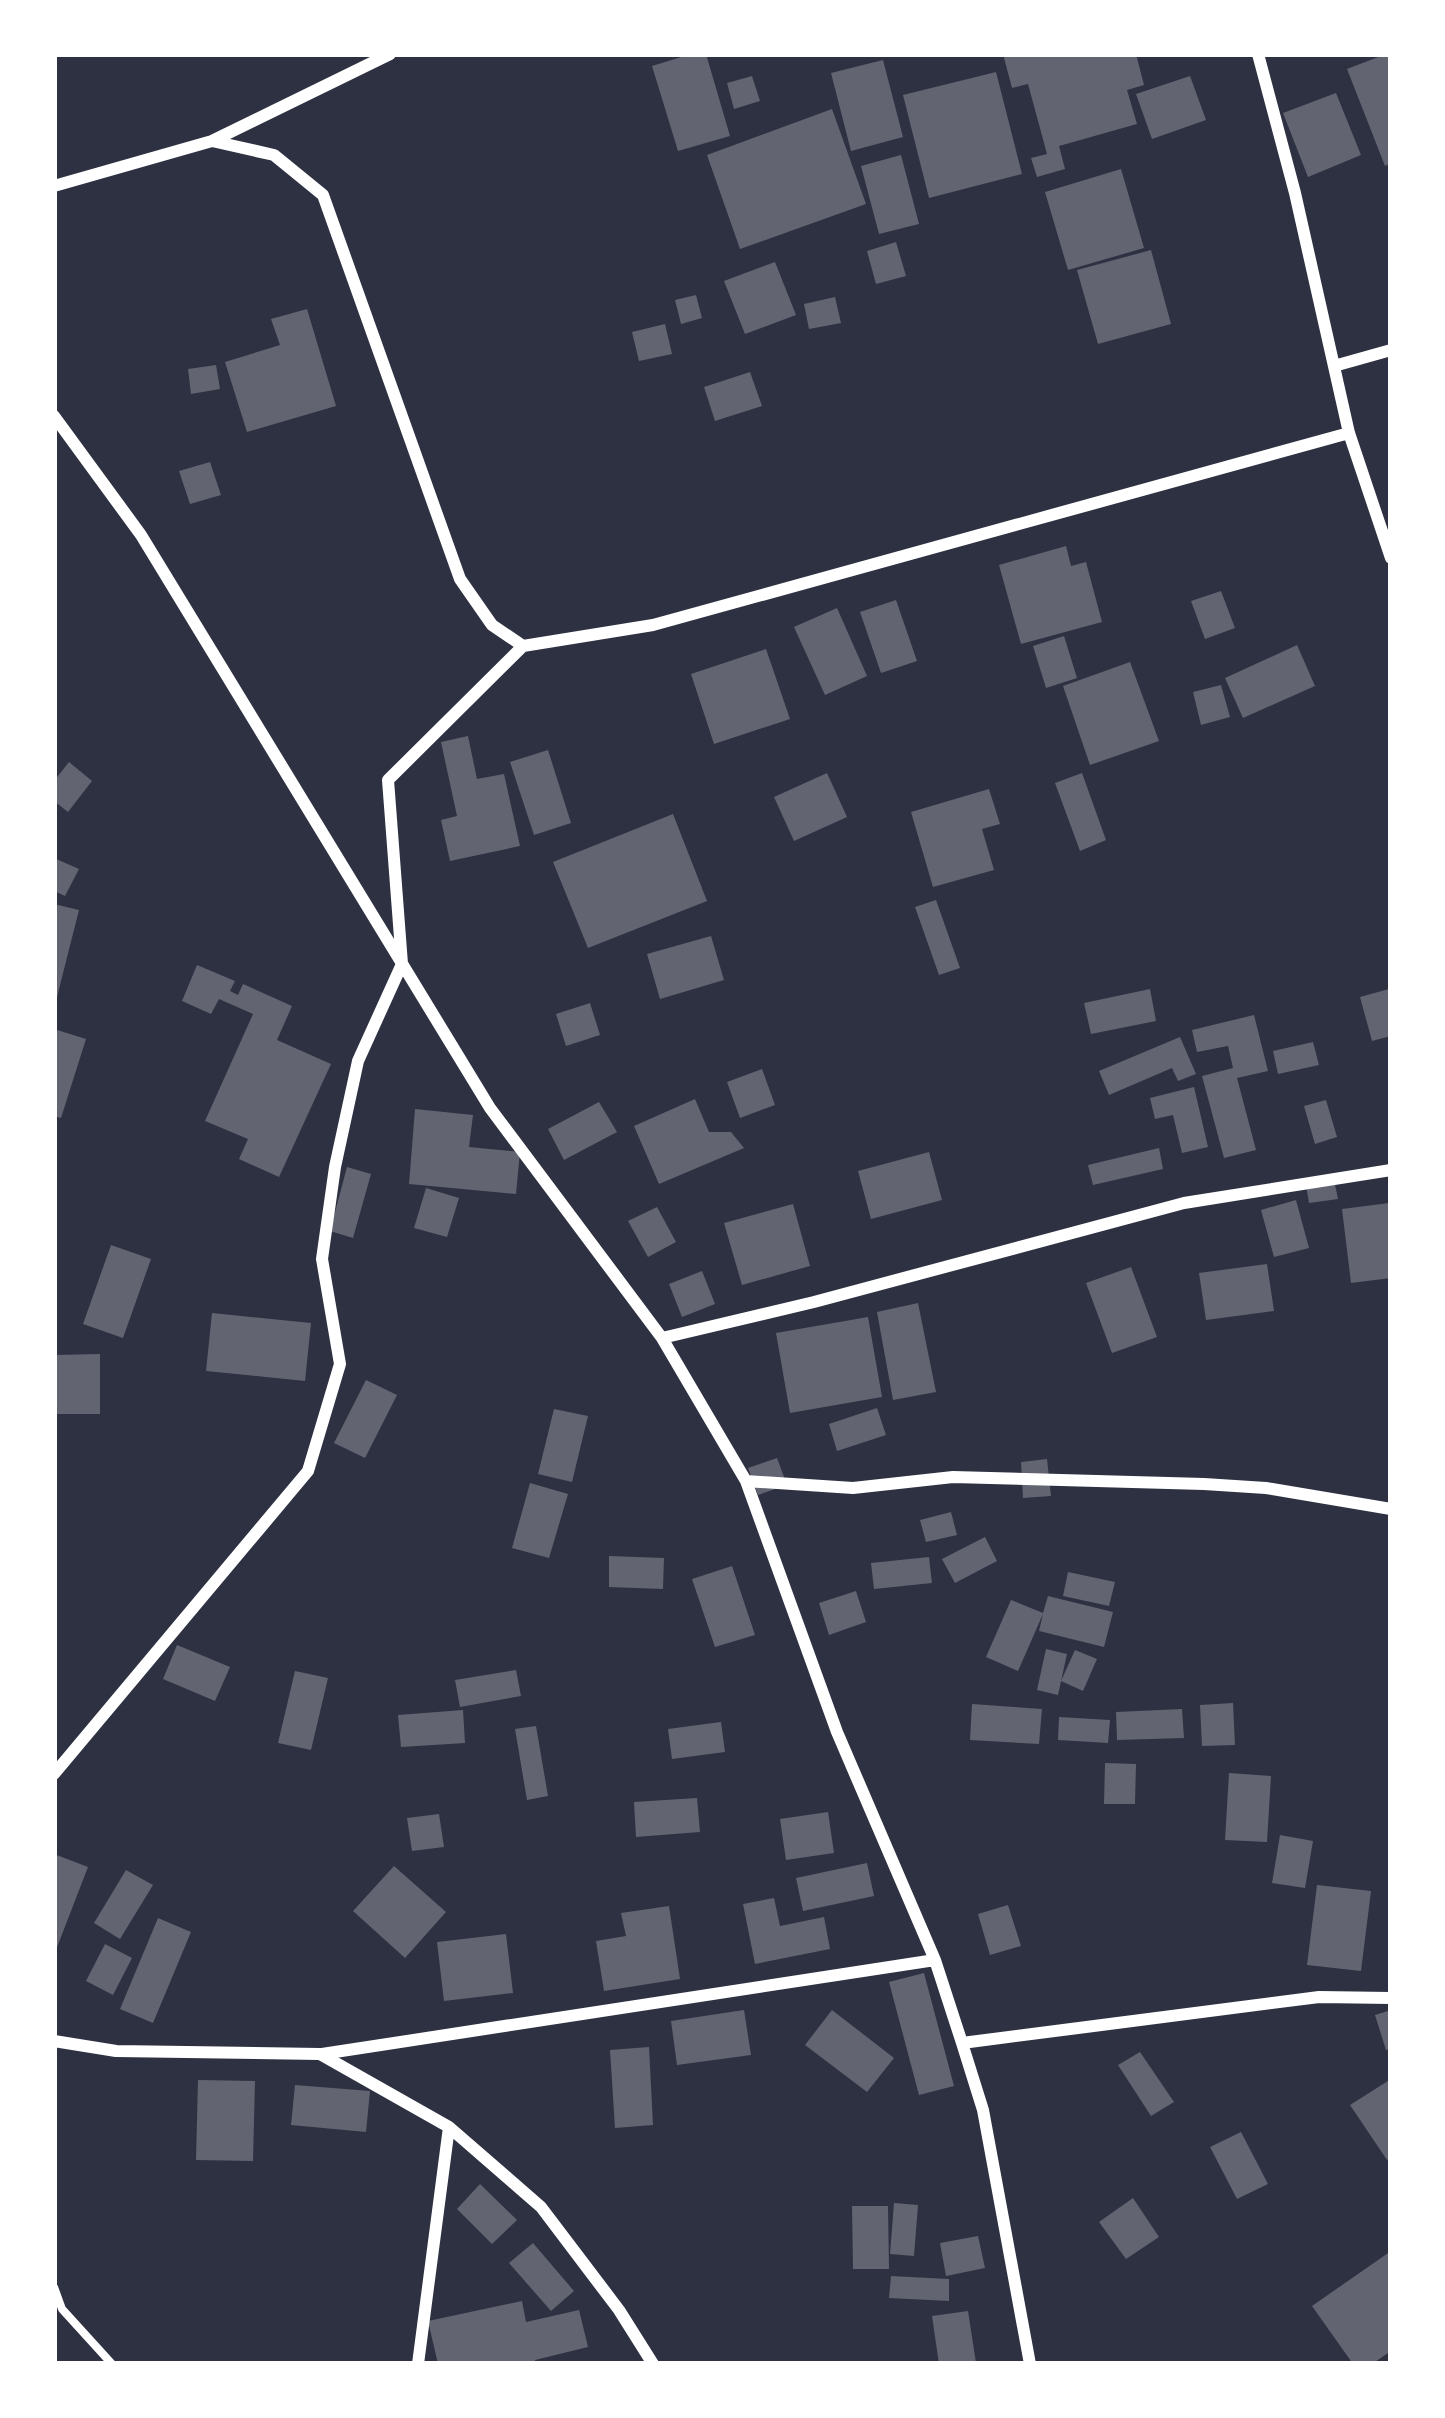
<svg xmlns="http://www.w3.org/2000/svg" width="1445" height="2418" font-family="'Libre Baskerville',serif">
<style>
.building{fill:#626471}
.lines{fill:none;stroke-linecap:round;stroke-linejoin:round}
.path{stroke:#fff;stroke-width:8}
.minor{stroke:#fff;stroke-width:12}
</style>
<rect width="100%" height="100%" fill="#2d3142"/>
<path class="building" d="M691,54h15l24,82 -52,15 -26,-85z
M1003,54h133l8,31 -17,5 10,34 -78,22 6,23 -28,8 -6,-19 16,-4 -19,-70 -16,4z
M1386,54h5v109l-6,3 -38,-97z
M883,60l20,77 -52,14 -20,-78z
M996,72l26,102 -93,24 -26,-103z
M752,76l8,25 -26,8 -7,-26z
M1190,76l16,44 -54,19 -16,-45z
M1336,93l25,62 -53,22 -25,-64z
M832,109l34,95 -126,45 -33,-94z
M901,155l18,69 -40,10 -18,-68z
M1121,169l23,79 -76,22 -23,-78z
M896,242l10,34 -30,8 -9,-33z
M1151,250l20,74 -73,20 -21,-74z
M775,262l21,53 -51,19 -21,-53z
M696,295l6,23 -21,6 -6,-24z
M835,297l6,26 -32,6 -5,-25z
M307,309l29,97 -89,26 -22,-70 55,-17 -9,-26z
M665,324l7,30 -33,7 -7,-29z
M216,365l4,24 -29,5 -3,-25z
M750,372l12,34 -47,15 -11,-34z
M210,462l11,33 -31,9 -11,-33z
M1066,546l5,20 15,-4 16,60 -81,22 -22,-79z
M1221,591l14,37 -30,11 -14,-38z
M896,600l21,61 -36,12 -21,-61z
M837,608l30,68 -42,19 -31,-68z
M1064,636l13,42 -31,10 -13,-42z
M1297,645l18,41 -72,32 -18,-40z
M766,649l24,70 -76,25 -23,-70z
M1130,662l29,79 -69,24 -27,-79z
M1221,685l9,32 -29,8 -8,-33z
M468,736l9,43 27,-5 16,72 -70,15 -9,-41 16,-4 -16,-74z
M548,750l23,73 -37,12 -24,-73z
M69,762l23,19 -24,31 -14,-11v-20z
M827,773l20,44 -53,24 -20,-44z
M1082,773l24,67 -26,11 -25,-68z
M989,789l11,35 -18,5 12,41 -61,17 -22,-75z
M673,814l34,87 -119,47 -35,-86z
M54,858l25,11 -14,27 -11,-5z
M936,900l24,68 -21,7 -24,-68z
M54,904l25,6 -23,91h-2z
M711,936l13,44 -64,19 -13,-45z
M197,965l38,16 -5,10 8,4 5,-11 49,22 -15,34 54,24 -52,113 -40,-18 9,-20 -43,-18 48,-107 -34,-15 -8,15 -29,-13z
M1150,989l6,32 -65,13 -7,-31z
M1389,989l2,47 -19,5 -12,-44z
M590,1003l10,32 -34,11 -10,-32z
M1254,1015l14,56 -31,7 19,72 -32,8 -22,-82 31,-8 -5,-22 -31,6 -5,-22z
M54,1029l32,10 -25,79 -7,-2z
M1180,1037l16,37 -18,7 -6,-13 -63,27 -10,-24z
M1313,1042l6,23 -41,9 -5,-23z
M762,1069l13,36 -35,13 -13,-36z
M1194,1087l14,60 -26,6 -9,-38 -18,4 -5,-21z
M695,1099l14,33h22l13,16 -85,36 -25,-58z
M1326,1100l11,37 -22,7 -11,-38z
M599,1102l18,30 -53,28 -16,-31z
M415,1109l58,6 -4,32 51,5 -4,42 -107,-10z
M1159,1148l4,21 -70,16 -5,-20z
M929,1152l13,48 -71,19 -13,-48z
M347,1167l24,7 -18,64 -23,-7z
M1334,1180l4,19 -29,4 -3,-18z
M426,1188l33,10 -12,39 -33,-9z
M1296,1200l13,48 -35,9 -13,-47z
M1389,1203l2,75 -40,5 -9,-74z
M793,1204l17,62 -68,19 -18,-62z
M657,1207l19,35 -28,15 -20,-36z
M111,1245l40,14 -28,79 -40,-14z
M1267,1264l7,47 -68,9 -7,-47z
M1131,1267l26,70 -45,16 -26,-70z
M702,1271l13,33 -33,13 -13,-33z
M918,1303l18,89 -43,8 -16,-88z
M212,1313l99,10 -6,58 -99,-10z
M868,1317l14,80 -92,16 -14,-80z
M100,1354v60h-46v-59z
M366,1380l31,15 -32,63 -31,-15z
M877,1408l9,27 -49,16 -8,-27z
M554,1409l34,7 -16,66 -34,-8z
M777,1458l10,27 -29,10 -10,-27z
M1047,1459l4,37 -28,2 -2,-36z
M530,1483l38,11 -19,64 -37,-10z
M951,1512l6,23 -31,7 -6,-22z
M985,1537l12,24 -42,22 -13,-24z
M609,1556l55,2 -1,31 -54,-2z
M929,1557l3,26 -58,6 -3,-26z
M732,1566l23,69 -40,12 -23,-68z
M1068,1572l47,10 -6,24 -46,-10z
M856,1591l10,31 -37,13 -10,-32z
M1048,1596l65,16 -9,35 -65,-16 4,-17 -25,57 -32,-14 25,-57 32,13z
M177,1645l53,22 -15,34 -52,-22z
M1046,1649l21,5 -9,41 -21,-5z
M1075,1650l22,9 -14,32 -22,-10z
M516,1670l5,26 -61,11 -5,-27z
M295,1671l33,7 -17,72 -33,-7z
M1233,1703l2,42 -33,1 -2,-41z
M972,1704l70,5 -3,35 -69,-4z
M1182,1709l2,29 -67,2 -1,-28z
M463,1710l2,33 -64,4 -3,-32z
M1059,1717l51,3 -2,23 -50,-3z
M721,1722l4,30 -53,7 -4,-30z
M536,1726l12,70 -21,4 -12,-71z
M1105,1763l31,1 -1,40h-31z
M1229,1773l42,3 -4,66 -42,-2z
M697,1798l3,34 -64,5 -2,-35z
M828,1812l6,41 -48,7 -6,-41z
M439,1814l5,33 -32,4 -5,-33z
M1280,1835l33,6 -8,47 -33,-5z
M54,1854l34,13 -34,88z
M867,1863l7,33 -71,15 -7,-33z
M394,1866l52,46 -41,46 -52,-47z
M126,1870l27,15 -33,54 -26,-16z
M1317,1885l54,6 -10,80 -54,-6z
M774,1898l6,28 44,-9 6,32 -75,15 -12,-60z
M1008,1905l13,41 -31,9 -12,-41z
M669,1906l11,73 -76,12 -8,-50 30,-5 -5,-23z
M158,1918l33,14 -38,91 -33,-14z
M506,1934l7,59 -69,8 -7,-59z
M105,1944l27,14 -19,37 -27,-14z
M924,1973l30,113 -35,9 -30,-113z
M744,2010l7,45 -74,10 -6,-44z
M832,2010l62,48 -27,34 -62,-47z
M1391,2010v39l-5,1 -11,-35z
M649,2047l4,78 -38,3 -5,-78z
M1140,2052l34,50 -23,14 -33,-51z
M1391,2079v78l-4,3 -37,-55z
M198,2080l57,1 -2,80 -57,-1z
M295,2085l75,6 -4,41 -75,-7z
M1241,2132l27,52 -31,15 -27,-52z
M480,2184l37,36 -25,24 -35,-35z
M1133,2198l26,39 -33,22 -27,-37z
M894,2203l24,2 -4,51 -24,-2z
M852,2206h36l1,63h-36z
M978,2236l7,32 -39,8 -6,-33z
M533,2243l41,48 -23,20 -42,-48z
M1391,2251v100l-19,13h-19l-41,-58z
M891,2276l58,3v22l-60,-3z
M522,2301l4,21 53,-12 9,37 -53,13 1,4h-98l-10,-43z
M968,2311l8,52 -37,1 -7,-48z"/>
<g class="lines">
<path class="path" d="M54,2287l8,22 50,55"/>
<path class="minor" d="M1258,54l37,139 54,240 42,125
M212,141l62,14 49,40 137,384 32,46 31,21
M54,186l158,-45 178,-87
M1334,366l57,-16
M54,416l87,119 349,573 172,230 84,143 91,251 98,228 27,83 21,67 47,254
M662,1338l152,-36 370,-99 207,-33
M746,1481l107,7 100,-11 251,7 62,4 125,21
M54,1774l254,-303 32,-107 -18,-105 13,-92 23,-106 44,-97 -14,-184 135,-134 130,-21 696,-192
M54,2041l62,10 204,3 129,73 92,80 78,103 34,54
M962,2043l357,-46 72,1
M322,2054l613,-94
M418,2364l31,-237"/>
</g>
<rect width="1445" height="2418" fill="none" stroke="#ffffff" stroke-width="114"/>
</svg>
